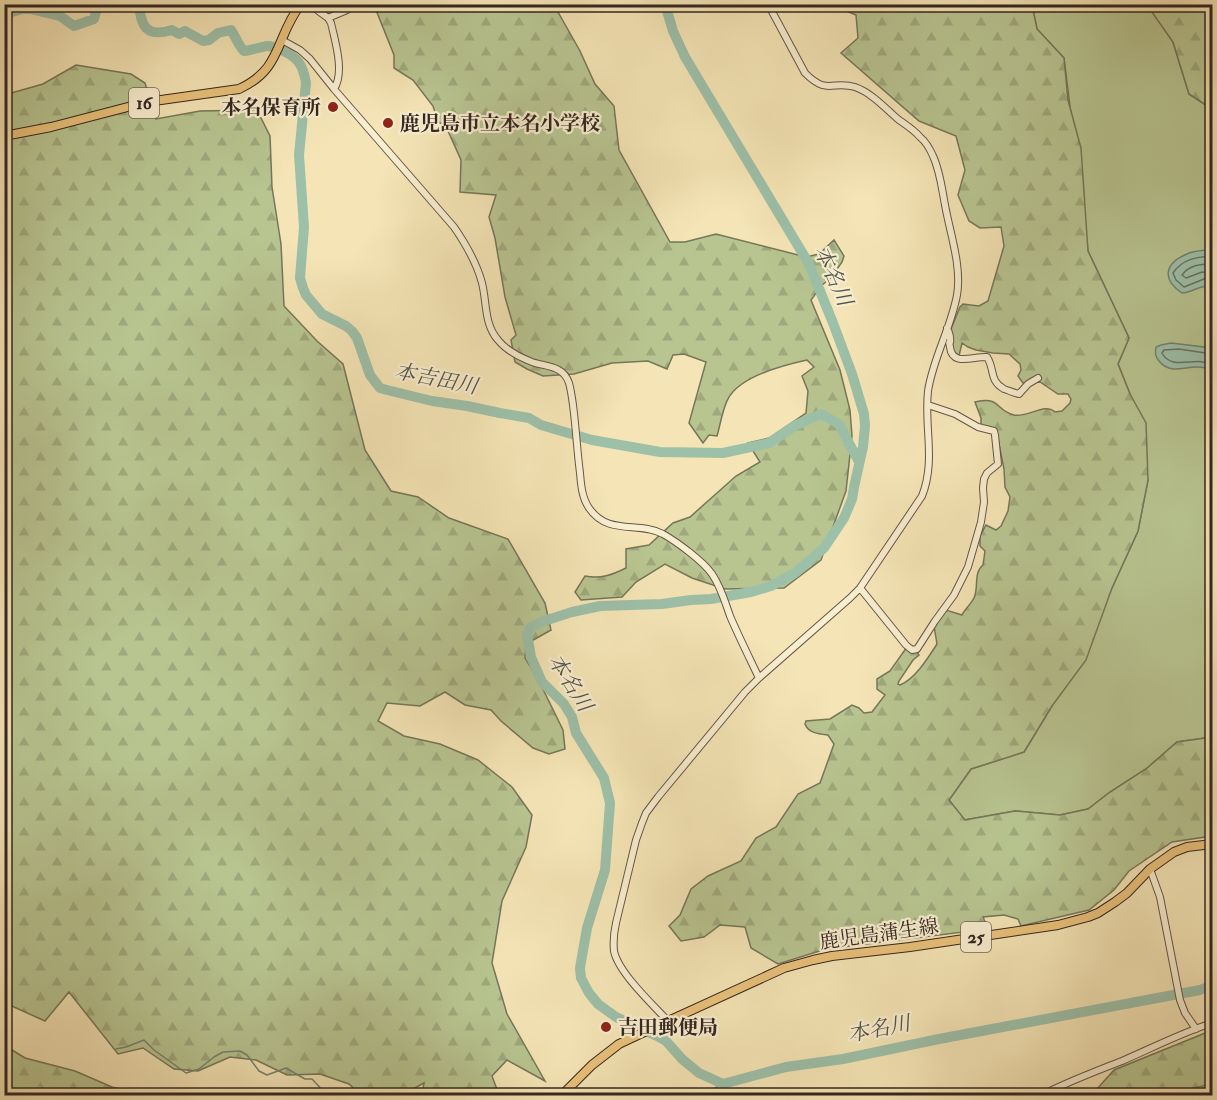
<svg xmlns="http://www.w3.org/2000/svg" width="1217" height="1100" font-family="'IM FELL Double Pica','Noto Serif JP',serif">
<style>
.grass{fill:#b8c591;stroke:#767659;stroke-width:1.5}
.forest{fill:url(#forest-firs);stroke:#767659;stroke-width:1.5}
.water{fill:#9dc0a9;stroke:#738273;stroke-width:1.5}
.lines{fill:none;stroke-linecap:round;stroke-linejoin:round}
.shore{stroke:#687365;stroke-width:1.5}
.stream{stroke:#738273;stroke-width:1.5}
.river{stroke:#9dc0a9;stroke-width:10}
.minor-casing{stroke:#645646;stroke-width:8}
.major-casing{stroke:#342621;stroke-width:10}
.highway-casing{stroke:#342621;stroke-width:11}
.minor{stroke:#f8eed0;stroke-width:6}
.major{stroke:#eac27b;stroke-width:8}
.highway{stroke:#eac27b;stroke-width:9}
.poi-dot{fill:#8f2418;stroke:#f8eed0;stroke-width:2}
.labels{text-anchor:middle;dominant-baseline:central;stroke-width:4.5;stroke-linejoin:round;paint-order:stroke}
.shield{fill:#f8eed0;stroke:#6f6256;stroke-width:1.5}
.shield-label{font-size:18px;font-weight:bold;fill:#342621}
.poi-label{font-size:20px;font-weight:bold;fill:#342621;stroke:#f8eed0;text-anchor:start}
.street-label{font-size:20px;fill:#342621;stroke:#f8eed0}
.water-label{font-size:21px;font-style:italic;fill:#54544a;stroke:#f8eed0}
</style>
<defs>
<pattern id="forest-firs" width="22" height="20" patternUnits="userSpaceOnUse" patternTransform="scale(1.5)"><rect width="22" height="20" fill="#b8c591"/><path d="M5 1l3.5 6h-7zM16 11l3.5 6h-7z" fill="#9fa97d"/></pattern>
</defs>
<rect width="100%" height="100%" fill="#f5e5b6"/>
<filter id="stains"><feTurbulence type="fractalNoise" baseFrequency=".00333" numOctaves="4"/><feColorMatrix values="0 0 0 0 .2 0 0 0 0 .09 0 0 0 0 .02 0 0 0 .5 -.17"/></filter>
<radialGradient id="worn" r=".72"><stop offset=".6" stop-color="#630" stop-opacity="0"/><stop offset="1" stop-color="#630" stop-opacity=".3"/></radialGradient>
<path class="grass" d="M1032,5h117l24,37 16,52 23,15v628l-35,5 -31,27 -36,23 -22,17 -28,6 -45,-4 -51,9 -15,-20 22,-31 53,-17 28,-46 60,-118 26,-57 10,-51 -18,-86 -12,-30 11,-26 -41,-87 -24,-193 -27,-29z"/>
<path class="forest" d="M374,5h180l26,46 15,33 19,22 5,44 51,92h15l31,-8 90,23 13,-3 15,-14 10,16 -2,6 -11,16 -9,7 -11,15 29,70 10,40 2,26 -6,55 -25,69 -37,28 -59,1 -33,-11 -27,-14 -29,18 -14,15 -41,3 -6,-8 10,-16c16,3 27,-1 41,-8v-19l23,-4 24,-22 17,-6 46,-41 24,-14 -12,-19 21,-5 37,-25 2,-22 -6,-15 12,-9 -7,-7c-23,5 -68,17 -79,39 -5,8 -8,27 -11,37l-8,-1 -6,8 -14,-20 17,-61 -22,-8 -11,1 -6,14 -19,-8 -36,2 -38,11 -31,2 -16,-7 -12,-7 -4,-22 5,-5 -11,-38 -10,-59 -6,-21 7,-22 -36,-3 1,-32 -13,-29 -10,-10 -5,-15 -20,-26 -19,-12v-13z
M832,5h200l5,24 27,29 4,42 13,48 7,103 41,87 -11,26 12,30 16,29 2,57 -10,51 -26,57 -26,72 -34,46 -28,46 -53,17 -22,31 16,20 50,-9 45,4 28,-6 22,-17 36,-23 31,-27 35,-5v99l-40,6 -43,29 -15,19 -25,20 -68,16 -3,-7 -14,-4 -21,2 5,12 -162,20 -48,15 -27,-16 -6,-21 -25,-2 -16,12 -23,4 -12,-15 11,-11 11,-26 17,-13 33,-15 15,-23 20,-11 22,-33 22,-11 14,-39 -6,-9c-9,-1 -20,-2 -23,-11l1,-3 24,-2 22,-14 7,3 5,5 8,-1 13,-17 -8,-6v-10l13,-8 17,-24 10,5 2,3 -6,5 -14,21 -1,3 2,1c15,-6 28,-27 37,-41l-3,-18 12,-16 16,5c3,-6 9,-11 12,-17 5,-10 -1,-25 9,-33l2,-14 -5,-5v-10l6,-11 10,5 5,-4 7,-15 2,-14 -5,-10 -1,-18 -7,-35 -16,-9v-7l-6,-16c27,-6 19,8 39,13 14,3 31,-13 41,-3l7,-1 8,-8 1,-4 -3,-5h-10l-18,-12 -17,1 -5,-7 3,-6 -1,-6 -11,-10 -16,-1 -17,-3 -8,-3 -6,-4 -3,13 -3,1 -6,-9 2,-11 -1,-8 9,-22 3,-3 16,2 9,-5 16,-55 -3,-19 -21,1 -11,-7 -11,-26 7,-25 -9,-34 -37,-15 -78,-68 17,-15 -2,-23z
M1147,5h65v104l-23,-15 -16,-52z
M76,65l55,9 14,9 11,36 44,-8 57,-1 13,26 2,51 9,57 3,62 33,35 26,23 22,86 26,41 27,6 31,21 59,21 37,64 6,27 -25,14 -1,14 12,19 26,53 2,19 -16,5 -16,-6 -32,-27 -10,-11 -26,-5 -20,-13 -25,14 -33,-3 -9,18 26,15 36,8 38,16 34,27 20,28 -6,32 -24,54 -10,62 15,51 38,67 -38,-21 -15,16 7,19h-77l2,-12 -22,12 -40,1 -13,-12 -29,-10 -33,1 -31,-15 -26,-3 -32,14 -24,-2 -31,-21 -25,6 -49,-62 -24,29 -40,-18 -1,-908 39,-11z
M1210,1031h2v53l-49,11h-76l10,-6 17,-19z
M4,1045l21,13 50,13 37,16 32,8h-139z"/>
<path class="water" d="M1207,250h5v37c-12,-3 -18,5 -30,6 -21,-14 -17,-30 5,-39 6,-3 13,-3 20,-4z
M1171,343l41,5v25c-2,-2 -4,-4 -7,-5 -16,-5 -33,9 -46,-7 -4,-5 -4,-8 -3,-14l5,-2z"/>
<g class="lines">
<path class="shore" d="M1212,256c-15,1 -30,3 -39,17l3,7 8,7 20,-8 8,2
M1212,264c-11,0 -23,1 -30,11l4,3 16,-6 10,1
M1212,354l-33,-5 -15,1 -2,3c10,19 34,2 50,12"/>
<path class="stream" d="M116,1049l10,-2 18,-7 10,10 32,23 13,-4 15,-12 9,-5 17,-1 7,4 12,16 8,4 19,-7 19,11h7l16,17
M699,1096l24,-12"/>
<path class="river" d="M139,4c2,25 9,33 33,26l7,4 6,-3 18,10 6,-1 9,-7 13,-3c5,7 7,15 13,21 8,-1 16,-4 24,-5 5,0 9,2 13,4 17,7 22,15 25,33l-7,72 5,72 -4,51 3,10 3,7 16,19 24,12 6,5 5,7 13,37 10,13 7,2 45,11 35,5 33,7 29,5 12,7 51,15 68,12 63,1 46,-10 27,-18 25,-11 18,10 20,38
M665,4l8,27 12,26 124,207 24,59 19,51 12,40 1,12 -2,21 -9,40 -2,12 -8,19 -20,30 -29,25 -24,13 -20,6 -40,7 -20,1 -29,4 -62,2 -28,6 -28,9 -13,6 -4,7 4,23 11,25 22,22 8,13 4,16 28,45 6,25 -5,67 -18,58 -7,40 1,10 8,15 9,11 18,13 41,19 9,5 16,18 17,14 24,11 63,-17 57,-8 96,-20 261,-49 12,-5
M4,12l4,1 18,-5 34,8 14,10 20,-7 4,-15"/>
<defs>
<path id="minor" d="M309,4l19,14 3,5c4,18 14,49 3,66
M328,18l19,-8 -2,-6
M282,40l18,10 10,9 24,30 120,138c11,16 23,37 28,56 5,20 2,41 16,57 8,10 21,17 34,22 14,5 31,3 37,21 2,7 3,15 4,22 3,23 4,45 7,68 1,12 2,25 9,35 19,28 49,13 74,26 14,8 40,27 49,40 9,13 13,28 18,42 9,21 19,41 29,62
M947,328c1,2 3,8 3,10 1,9 -2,0 0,9 2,20 24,9 37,10 8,12 2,24 17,32 6,2 10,4 15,5l9,-10 10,-6
M860,588l46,57 6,5 5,-1 18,-28 19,-26 14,-28 13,-45 3,-20 -1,-14 1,-9 3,-6 11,-9 -3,-29 -1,-4 -16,-4 -23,-13 -27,-9
M1150,869l10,28 20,103 5,13 11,16
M668,1021c-16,-17 -50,-49 -54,-70 -1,-10 0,-19 2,-28l20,-83 6,-17 4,-10 12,-16 87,-105 14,-14 91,-80 10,-10 62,-92c14,-35 2,-69 6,-105 5,-33 23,-63 29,-96 5,-28 -7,-62 -12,-90 -3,-16 -5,-34 -12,-49 -3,-7 -7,-14 -13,-19 -6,-7 -14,-12 -21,-17 -13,-11 -27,-27 -44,-33 -23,-7 -27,9 -50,-14l-37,-69
M1040,1096c27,-14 54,-24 82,-35 30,-13 59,-28 90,-38"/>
<path id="major" d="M4,136l47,-9 96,-25 92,-13c44,-20 36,-52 62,-85
M561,1096l31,-31 27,-21 49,-23 116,-53 29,-8 19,-4 78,-9 148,-22 30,-8 10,-4 17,-11 12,-9 23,-24 24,-17 13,-5 25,-3"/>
<path id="highway" d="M1191,1096l21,-5"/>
</defs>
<use href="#minor" class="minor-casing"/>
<use href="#major" class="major-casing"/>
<use href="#highway" class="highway-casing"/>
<use href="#minor" class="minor"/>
<use href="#major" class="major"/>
<use href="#highway" class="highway"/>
</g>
<g class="poi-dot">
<circle cx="333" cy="107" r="6"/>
<circle cx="388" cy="123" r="6"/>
<circle cx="606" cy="1027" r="6"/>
</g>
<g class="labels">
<g class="shield">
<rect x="129" y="88" width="30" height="30" rx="4.5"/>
<rect x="961" y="922" width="30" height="30" rx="4.5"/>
</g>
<g class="shield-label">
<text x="144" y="103">16</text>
<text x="976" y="937">25</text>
</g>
<g class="poi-label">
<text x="321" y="107" text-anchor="end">本名保育所</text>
<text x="400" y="123">鹿児島市立本名小学校</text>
<text x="618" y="1027">吉田郵便局</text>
</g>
<g class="street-label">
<text transform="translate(879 934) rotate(-8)">鹿児島蒲生線</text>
</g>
<g class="water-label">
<text transform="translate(833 276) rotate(66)">本名川</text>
<text transform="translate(436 379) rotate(11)">本吉田川</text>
<text transform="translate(570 683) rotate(58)">本名川</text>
<text transform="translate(879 1029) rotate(-11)">本名川</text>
</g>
</g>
<rect width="1217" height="1100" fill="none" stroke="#f5e5b6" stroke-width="24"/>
<rect x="6" y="6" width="1205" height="1088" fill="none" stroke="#342621" stroke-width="3"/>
<rect x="12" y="12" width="1193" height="1076" fill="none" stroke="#342621" stroke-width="1.5"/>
<rect width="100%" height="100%" filter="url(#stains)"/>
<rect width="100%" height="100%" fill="url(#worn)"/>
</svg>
